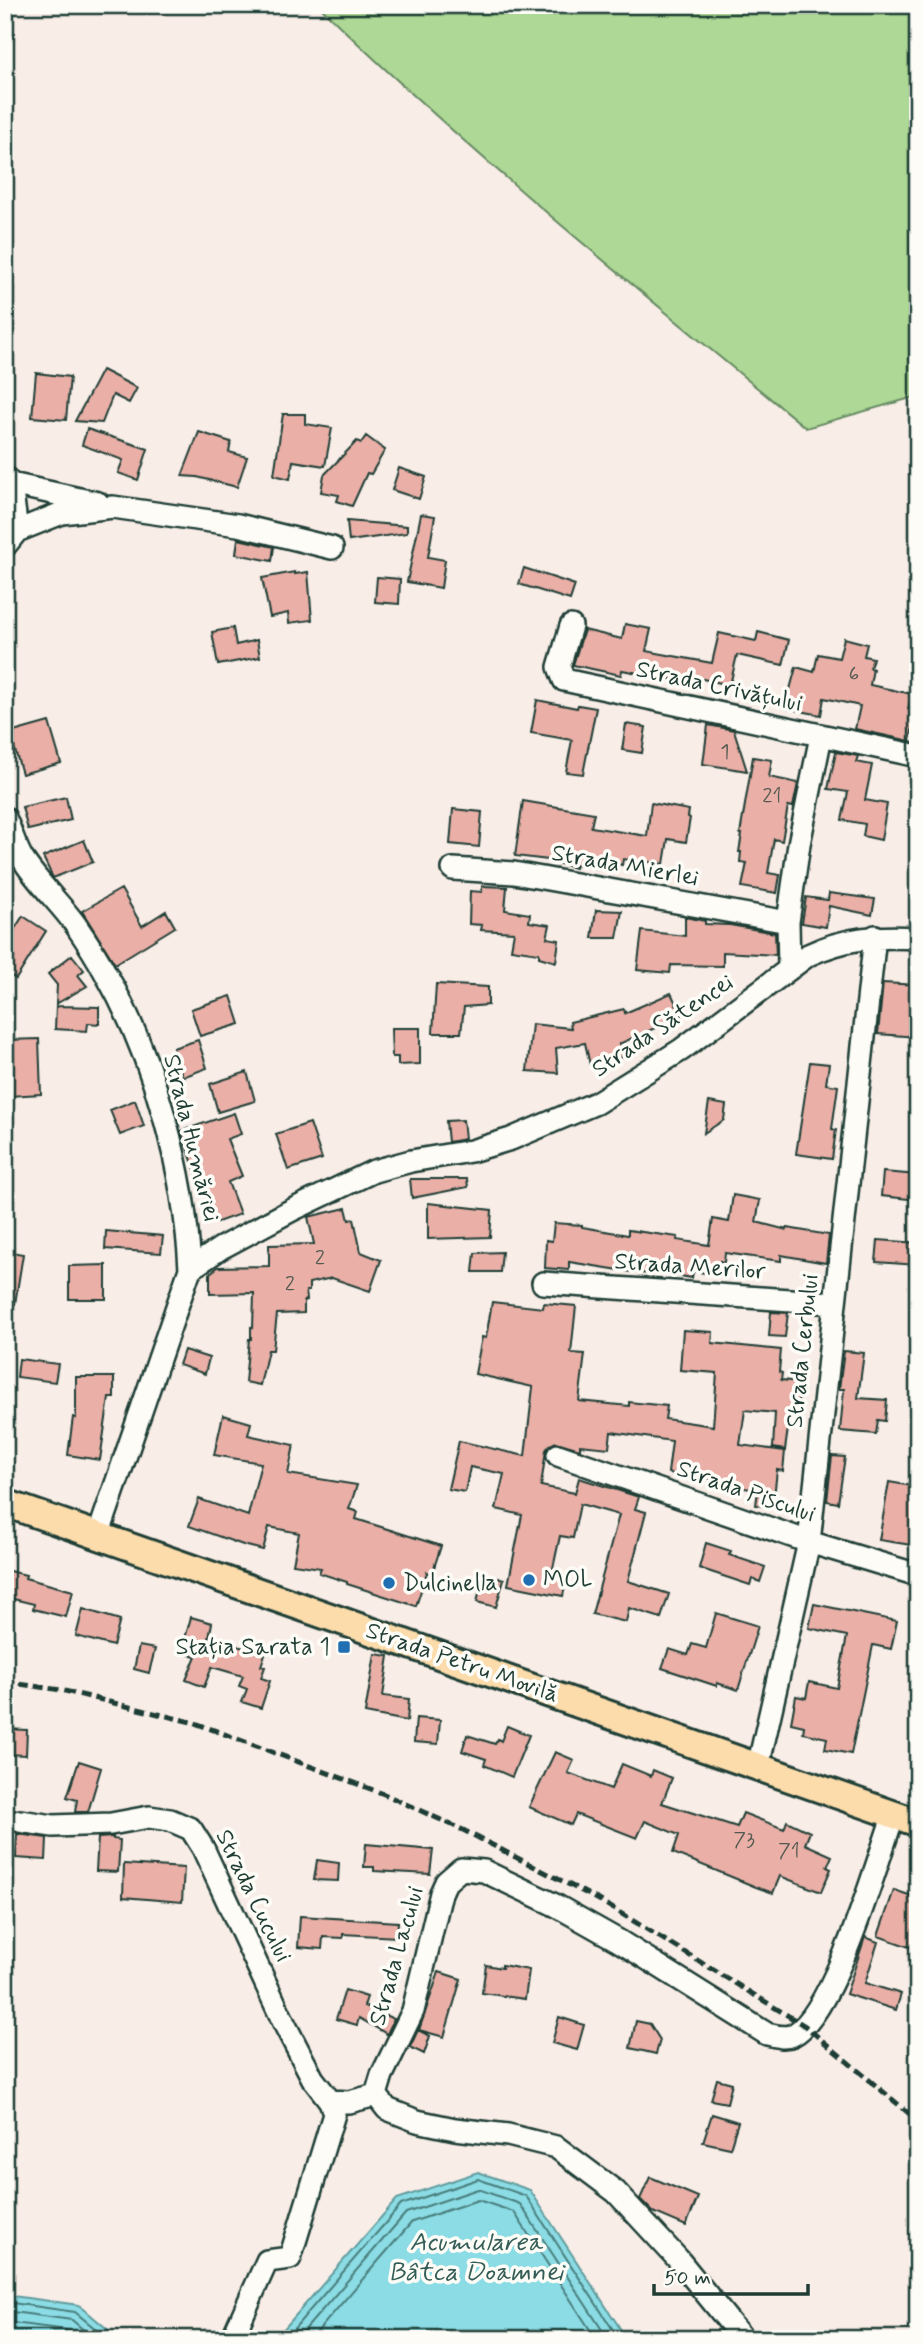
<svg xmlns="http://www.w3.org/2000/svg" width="923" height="2344" font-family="Mynerve,sans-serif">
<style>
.green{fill:#aed895;stroke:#668a64;stroke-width:2}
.water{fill:#8bdce5;stroke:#609c9e;stroke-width:2}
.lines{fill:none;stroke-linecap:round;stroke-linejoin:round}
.shore{stroke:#4a7d7b;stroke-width:2}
.building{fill:#eaafa7;stroke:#1f3d34;stroke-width:2}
.minor-casing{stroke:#1f3d34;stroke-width:26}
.major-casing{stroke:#1f3d34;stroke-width:32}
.minor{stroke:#fdfcf7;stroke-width:21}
.major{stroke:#fddcac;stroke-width:26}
.rail{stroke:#1f3d34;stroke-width:5;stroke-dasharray:10 5;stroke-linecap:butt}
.poi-dot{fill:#1f6fb2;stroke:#fdfcf7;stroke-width:2.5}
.labels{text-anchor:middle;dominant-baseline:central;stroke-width:7;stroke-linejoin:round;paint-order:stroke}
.number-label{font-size:21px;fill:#525a51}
.street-label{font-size:24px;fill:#1f3d34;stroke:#fdfcf7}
.poi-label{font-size:24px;fill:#1f3d34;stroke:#fdfcf7;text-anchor:start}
.water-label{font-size:26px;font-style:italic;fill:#355d57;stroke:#fdfcf7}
</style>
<rect width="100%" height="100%" fill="#f9ede7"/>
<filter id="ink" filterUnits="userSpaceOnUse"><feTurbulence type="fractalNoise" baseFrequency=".0143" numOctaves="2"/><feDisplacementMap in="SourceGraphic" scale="14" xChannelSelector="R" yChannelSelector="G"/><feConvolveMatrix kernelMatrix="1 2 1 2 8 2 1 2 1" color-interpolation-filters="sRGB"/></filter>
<g filter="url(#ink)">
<path class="green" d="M318,5h600v391l-112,32c-166,-137 -334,-272 -488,-423z"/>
<path class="water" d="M478,2172l52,18 97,149h-352l122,-140z
M5,2295l74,10 40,34h-114z"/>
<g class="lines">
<path class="shore" d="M5,2302l70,10 33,27
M5,2311l67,9 22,19
M5,2322l62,8 11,9
M285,2339l116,-134 77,-26 48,17 93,143
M297,2339l109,-126 72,-24 42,15 88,135
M311,2339l101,-117 66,-22 36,12 82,127"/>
</g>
<path class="building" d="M102,370l35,18 -8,15 -16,-8 -11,28 -27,-2z
M36,373l34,4 -4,43 -34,-3z
M283,414h22v10l27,4 -7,38 -32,-5 -3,18 -16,-4z
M87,429l61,20 -10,31 -20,-7 5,-13 -41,-15z
M199,432l32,10 -2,10 18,5 -10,30 -40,-10 -15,-1z
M366,436l19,14 -14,24 -4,-1 -15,33 -15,-5 2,-6 -18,-3 3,-17 33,-34 4,2z
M399,468l27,9 -7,22 -27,-9z
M421,514l14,2 -7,41 17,3 -4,28 -34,-6z
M347,521l60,5v7l-58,8z
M238,539l36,8 -2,14 -36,-7z
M524,568l51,17 -5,15 -51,-16z
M295,572v2l13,-2 4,48 -23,3 -1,-10 -18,4 -8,-39z
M377,577l23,2 -1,25 -24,-2z
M625,624l26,5 -5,22 66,12 7,-30 37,8 2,-9 31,8 -6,25 -46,-10 -7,30 -32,-7 -1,6 -75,-14 -1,5 -48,-10 11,-35 38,9z
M233,628l3,17 21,-5 3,17 -42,8 -6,-33z
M844,638l23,6 -3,12 9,2 -3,10 3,1 -3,16 42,9 -4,15 8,2 -6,30 -55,-12 5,-23 -36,-8 -3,17 -36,-7 11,-41 18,5 4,-18 21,4z
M537,700l40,8 1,-3 18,3 -13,66 -17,-2 6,-32 -41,-7z
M49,722l12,41 -39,11 -12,-41z
M626,724l20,3 -4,26 -20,-3z
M708,725l26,5 13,41 -44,-7z
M836,752l22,4 -2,6 16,3 -7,35 22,4 -6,36 -18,-4 2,-12 -23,-4 6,-28 -20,-3z
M753,757l19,3 -3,17 29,6 -5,24 -5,-1 -6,35 -8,-2 -6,34 12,2 -3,18 -35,-6 5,-24 -7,-1 1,-10h-2l3,-18h-2z
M66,797l5,23 -43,10 -6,-23z
M523,801l71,12 -3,14 56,9 4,-33 38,7 -1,7 2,1 -4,24 -18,-3 -4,25 -41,-5 -1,6 -4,-1 -1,7 -42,-6v3l-19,-5v-2l-41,-5z
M453,809l29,3 -3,35 -29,-3z
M84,840l9,22 -40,16 -10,-21z
M482,886l25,1 -2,23 25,4 -1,8 21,3 -3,13 12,2 -3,22 -17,-5v-4l-28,-4 3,-17 -33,-2 1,-5 -13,-1 1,-33 12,1z
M121,889l21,37 24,-15 9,16 -60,37 -33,-53z
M829,893l46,6 -3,16 -43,-9 -3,21 -24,-4 4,-26 22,3z
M596,910l26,1 -5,27h-25z
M23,916l23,15 -30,48 -11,-7v-28z
M685,917l20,4v3l25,1 45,8 1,22 -53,-3v14l-52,-1 -1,8 -33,-3 5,-39 43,5z
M72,955l12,15 -6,5 9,11 -31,18 1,-19 -9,-11z
M883,983l35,2v52l-40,-3z
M436,984l52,3v18l-24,2 -3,26h-28z
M671,993l11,23 -63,28 4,13 -33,8 -5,-22 -29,5 2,25 -31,-2 5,-47 39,4 -1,-6 54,-13 1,4z
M231,996l9,28 -40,12 -9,-27z
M56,1006l43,1v17l-11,-1 -1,8 -32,-2z
M391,1028h29v36l-22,1v-8h-6z
M39,1039l2,55 -32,2 -3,-56z
M198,1040l9,28 -24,9 -10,-29z
M810,1062l19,2 -3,20 12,2 -6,43 4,1 -4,29 -36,-5z
M247,1072l8,29 -37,11 -8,-28z
M135,1100l9,26 -24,9 -10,-25z
M709,1102l17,3 -2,15 -20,13z
M234,1113l7,21 -14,5 15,37 -14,6 12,32 -25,9 -34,-92z
M463,1120l2,19 -17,3 -2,-21z
M310,1123l12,36 -34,11 -12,-36z
M883,1172l35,3v25l-37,-4z
M410,1179h57l1,8 -56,11z
M733,1195l27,5 -4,22 31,8v-2l42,7 -3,28 -45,-8v6l-56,-8 -1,9 -4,-1 -2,14 -25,-4 -1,7 -36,-6v2l-18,-1 -69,-11v8l-24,-2 1,-28 6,1 2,-18 28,2v2l46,8v-5l50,7 -1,3 32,5 4,-26 16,3z
M428,1203l64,7 -2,27 -62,2z
M346,1208l3,12 5,-1 7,33 20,8 -11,31 -38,-13 -23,5v8h-3l1,9 -3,1v12l-27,1 -4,36h-5l-8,35 -15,-3 4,-43h2v-12l2,1 1,-35 -44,1v-21l8,-6 51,-1v-21l45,-1 -6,-27z
M106,1231l57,5 -2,17 -56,-4z
M878,1240l40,3v22l-42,-3z
M5,1251l18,3 -8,50h-10z
M502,1252l-2,20h-27l2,-19z
M106,1265v34h-37v-33z
M492,1302l51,6 1,-5 32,3 -5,47 14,1 -6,47 50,5v-4l38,4 -2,13 48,7 4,-53 -37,-3 3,-40 30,2 -1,11 69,7 -2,22 3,1 -1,7 19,2 -3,33 -7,-1 -5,36 -12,-2 2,-35 -30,-3 -5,35 45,6 -2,20 -6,-1 -4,37 -17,-2 2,-15 -41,-6 1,-3 -4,-2 -46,-6 4,-32 -61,-9 -2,16 -29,-3v4l-24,-7 -6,3 -4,5 -5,36 34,7 4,-15 60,19 -4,12 11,3 -18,69 41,13 -8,24 -32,-10 -3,14 -34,-8 27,-99 -39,-11 -7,34 -13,-2 -8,37 15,3 -4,20 -55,-11 14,-70 -26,-6 8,-35 -34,-7 -5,25 -17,-3 11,-48 66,15 8,-69 -58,-13 7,-37 4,1z
M771,1312l17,1 -3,24 -16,-1z
M184,1350l25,8 -4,16 -26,-9z
M844,1351l20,2 -6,45 29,2 -2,21 -7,-1 -2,14 -36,-3 4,-42h-5z
M19,1359l39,5 -3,18 -38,-5z
M76,1377h38v21h-5l-9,62 -32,-5 5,-38 3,1z
M223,1415l28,8 -3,12 46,10 -6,29 69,11 -8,24 9,3 -2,7 85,27 -9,28 -5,-2 -11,34 -69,-22v-2l-28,-9 2,-5 -28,-4 6,-31 -30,-6 -6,23 -20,-5 -54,-19 10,-27 49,17 13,-53 -47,-8z
M832,1456l13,1 -7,46 -11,-2z
M889,1482l29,5v59l-39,-6z
M706,1543l25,8 -2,4 36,12 -5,15 -8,-3 -2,6 -51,-17z
M5,1570l21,5 -1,3 48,13 -7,26 -33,-8 1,-5 -29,-7z
M484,1574l20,5 -8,28 -19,-5z
M814,1604l83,17 -6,28 -18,-4 -22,109 -26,-5 2,-11 -24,-5 1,-7 -13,-3 5,-27 10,2 3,-16 28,6 10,-52 -38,-8z
M83,1609l37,11 -7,26 -37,-10z
M716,1613l42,13 -20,64 -21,-7v3l-55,-18 7,-19 19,6 4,-11 14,4z
M191,1617l21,6 -3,15 56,16 -4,12 4,1 -4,11 9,3 -9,27 -19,-6 5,-13 -8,-3 4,-10 -31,-9 -8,20 -18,-7 10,-24 -15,-3z
M139,1646l16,3 -6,24 -15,-4z
M375,1654l14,2 -6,40 26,3 -2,22 -42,-8z
M416,1718l24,2 -2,24 -24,-2z
M507,1726l22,9 -17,42 -28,-12 2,-6 -24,-8 5,-16 28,9 3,-5 3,2z
M5,1729l22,1 -1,25 -21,-1z
M555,1752l19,8 -6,13 43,16 11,-25 29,12 2,-6 19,8 -10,25 75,24 6,-14 41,16 3,-8 23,11 -5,12 27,12 -5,11 4,2 -10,23 -41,-16 -7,17 -17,-6 -83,-34 6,-18 -34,-14 -8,17 -61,-24 -5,11 -42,-18z
M79,1761l22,7 -13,44h-13l2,-12 -10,-3z
M17,1834l30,4 -1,22 -30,-2z
M113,1837v2l7,1 -2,32 -22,-1 2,-33z
M366,1844l67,6 -3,24 -56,-3v-4h-10z
M317,1860l22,3 -1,18 -24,-1z
M124,1864l60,4 -2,34 -59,-5z
M894,1890l24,8v52l-40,-14z
M300,1916l98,6 -1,15 -54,-3v4l-20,-1 -1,12 -24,-2z
M865,1937l13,5 -13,41 36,11 -5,16 -50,-16z
M486,1965l16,3v-3l27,5 -4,29 -43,-6z
M439,1972l22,7 -17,58 -25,-7z
M345,1990l22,7 -3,9 30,13 -7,15 -28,-16 -2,7 -21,-6z
M559,2017l25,8 -7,25 -25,-7z
M636,2021l14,3 10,16 -4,14 -26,-6z
M418,2030l12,6 -6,18 -14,-7z
M717,2079l15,4 -5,20 -16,-3z
M712,2114l26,8 -8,26 -27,-6z
M650,2177l48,20 -12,29 -33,-14 -13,-13z"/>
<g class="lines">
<defs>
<path id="minor" d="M5,477l6,7 6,47 -12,15
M11,484l87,19
M17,531l45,-18 51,-6 125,18 94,23
M571,626l-12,41 5,13 354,76
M5,818c6,13 10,28 17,40 15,24 36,43 53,66 11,16 22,33 31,50 48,84 79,198 84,295l-92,267
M453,869l61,4 274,49
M789,968l-1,-46 11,-78 22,-108
M190,1269l31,-21 71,-38 82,-39 37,-10 60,-10 40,-12 85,-36 85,-53 127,-95c39,-18 68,-19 110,-17
M543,1283l291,20
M558,1455l251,87 109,33
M758,1767l51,-225 66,-606
M20,1821l33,5 58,-2 38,-7 21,3 21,9 12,19 81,175 29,56 17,22 4,13 -44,144 -23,3 -35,78
M330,2101l19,1 27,-7
M743,2339l-65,-80 -62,-67 -60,-45 -48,-12 -53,-6 -38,-8 -30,-12 -11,-14 6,-20 31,-64 28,-118 5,-11 15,-13 23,2 73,35 62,35 148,93c9,2 17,5 26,1 41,-21 84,-174 101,-221"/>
<path id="major" d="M5,1503l913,320"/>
</defs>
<use href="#minor" class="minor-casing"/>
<use href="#major" class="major-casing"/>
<use href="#minor" class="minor"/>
<use href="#major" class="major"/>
<path class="rail" d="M5,1682l56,8 134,33 189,71 79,36 136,70 206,126 113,95"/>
</g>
</g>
<g class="poi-dot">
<circle cx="529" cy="1580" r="7"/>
<circle cx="389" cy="1583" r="7"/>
<rect x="337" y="1640" width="14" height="14" rx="3.5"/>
</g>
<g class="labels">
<g class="number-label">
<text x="854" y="674">6</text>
<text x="725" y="752">1</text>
<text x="772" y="796">21</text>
<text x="320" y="1258">2</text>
<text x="290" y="1284">2</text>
<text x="744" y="1840">73</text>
<text x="789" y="1851">71</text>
</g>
<g class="street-label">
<text transform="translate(719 687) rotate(12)">Strada Crivățului</text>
<text transform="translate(625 866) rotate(10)">Strada Mierlei</text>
<text transform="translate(663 1026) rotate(-34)">Strada Sătencei</text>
<text transform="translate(191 1138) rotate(76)">Strada Humăriei</text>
<text transform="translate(690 1267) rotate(4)">Strada Merilor</text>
<text transform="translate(803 1351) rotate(-84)">Strada Cerbului</text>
<text transform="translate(746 1492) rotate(19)">Strada Piscului</text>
<text transform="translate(462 1663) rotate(19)">Strada Petru Movilă</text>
<text transform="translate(253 1896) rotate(64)">Strada Cucului</text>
<text transform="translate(397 1956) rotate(-74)">Strada Lacului</text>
</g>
<g class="poi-label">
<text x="543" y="1580">MOL</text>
<text x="403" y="1583">Dulcinella</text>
<text x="330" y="1647" text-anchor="end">Stația Sarata 1</text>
</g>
<g class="water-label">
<text x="476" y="2243">Acumularea<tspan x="476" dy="30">Bâtca Doamnei</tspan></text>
</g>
</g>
<rect width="923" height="2344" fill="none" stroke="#fdfcf7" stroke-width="28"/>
<rect x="14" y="14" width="895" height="2316" fill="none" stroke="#1f3d34" stroke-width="2.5" filter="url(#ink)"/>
<path d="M654 2284v10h154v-10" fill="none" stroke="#1f3d34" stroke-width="3.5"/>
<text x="664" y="2284" font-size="21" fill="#1f3d34" stroke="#fdfcf7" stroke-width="5" paint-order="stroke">50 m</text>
</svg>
